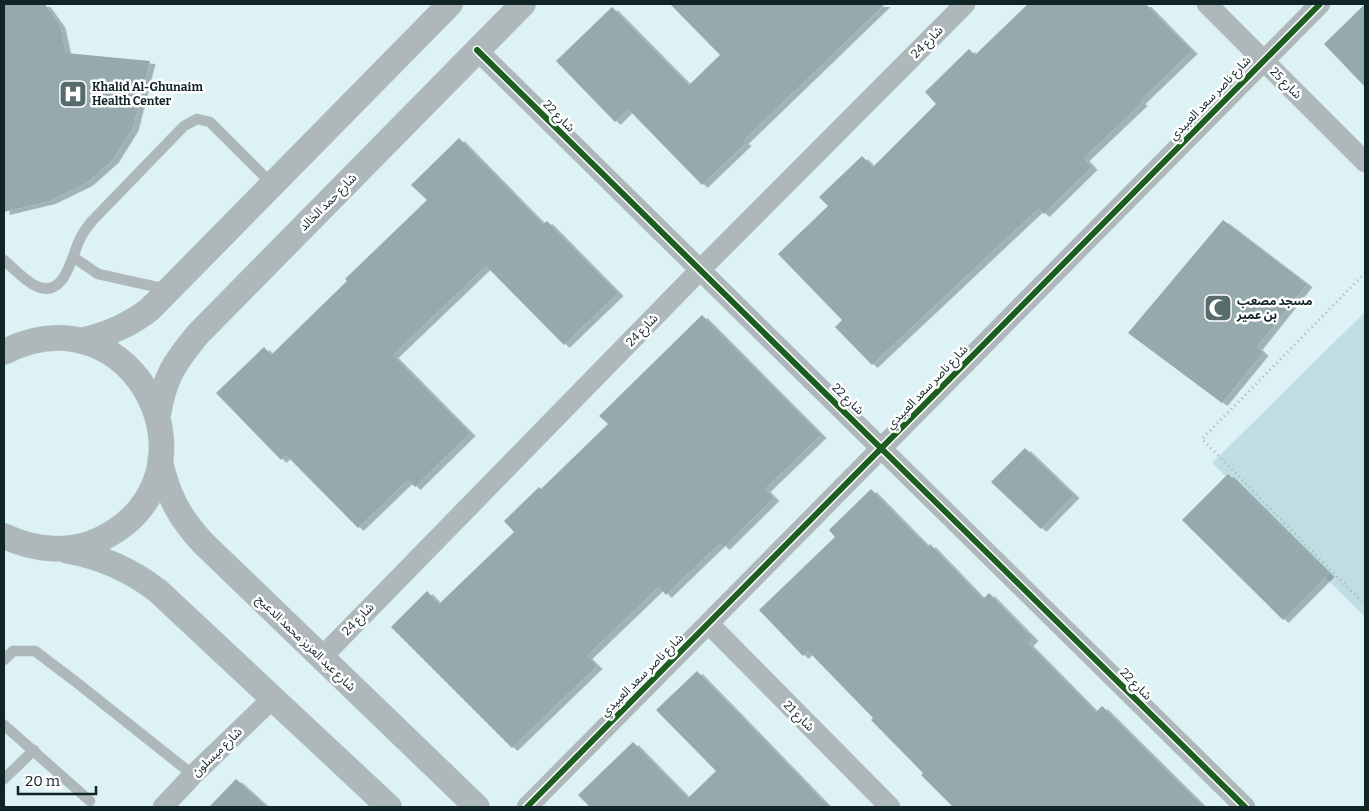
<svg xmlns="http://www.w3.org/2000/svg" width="1369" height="811" font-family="Bitter,'Noto Sans Arabic',serif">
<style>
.green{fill:#bfdde2}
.building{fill:#96aaae;filter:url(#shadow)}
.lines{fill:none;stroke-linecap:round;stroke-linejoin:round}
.service-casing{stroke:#becfd2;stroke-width:11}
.minor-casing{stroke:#becfd2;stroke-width:21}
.tertiary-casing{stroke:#becfd2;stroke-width:26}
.path{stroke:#a8b4b6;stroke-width:3;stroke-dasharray:1 4;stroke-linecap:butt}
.service{stroke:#aeb7ba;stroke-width:10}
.minor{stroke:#aeb7ba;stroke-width:20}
.tertiary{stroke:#aeb7ba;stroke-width:25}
.cycleway-casing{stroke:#fefefe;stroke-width:9}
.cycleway{stroke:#1b5e20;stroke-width:6}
.labels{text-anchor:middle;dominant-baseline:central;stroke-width:5;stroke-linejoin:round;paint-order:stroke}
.street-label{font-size:12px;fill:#112426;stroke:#fefefe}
.poi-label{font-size:12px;font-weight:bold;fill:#112426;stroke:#fefefe;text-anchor:start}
</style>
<defs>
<filter id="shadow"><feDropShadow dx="5.5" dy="3" stdDeviation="0" flood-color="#0004"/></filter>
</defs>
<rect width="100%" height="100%" fill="#ddf2f5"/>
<path class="green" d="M1365,312v305l-153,-154z"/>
<path class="building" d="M4,4h41l15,21 6,28 84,8 -17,67 -20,32 -26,23 -37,18 -46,11z
M670,4h215l-142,137 3,2 -44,42 -74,-76 -13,13 -59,-61 56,-54 77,78 31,-30z
M1028,4h118l46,47 -52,50 2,2 -58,55 8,9 -48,47 -6,-5 -166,156 -37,-38 7,-7 -64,-66 50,-48 -9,-9 43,-41 11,11 63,-63 -11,-12 44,-43 6,6z
M1365,4v83l-41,-43z
M459,138l84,86 4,-3 71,72 -54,52 -78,-79 -93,89 77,78 -55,54 -7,-7 -50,48 -72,-73 -5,5 -65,-67 48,-46 7,8 76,-74 -2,-2 82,-79 -16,-15z
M1223,220l84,64 -50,63 6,6 -41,50 -94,-70z
M702,315l119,120 -56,54 9,9 -50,49 -4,-4 -54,52 -7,-8 -72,69 10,10 -85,82 -121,-121 36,-36 12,13 75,-72 -10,-11 35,-34 2,2 67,-65 -9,-8z
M1025,448l49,47 -33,34 -50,-47z
M1228,474l101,100 -46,46 -101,-100z
M871,489l57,58 2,-3 53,55 6,-6 44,45 -5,5 68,69 6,-6 102,101h-251l-32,-32 2,-2 -52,-53 2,-2 -65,-67 -5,5 -44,-46 76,-73 -6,-7z
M697,671l42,43 90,93h-239l-12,-12 55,-53 55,56 28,-27 -60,-61z
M236,779l31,28h-58z"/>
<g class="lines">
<defs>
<path id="service" d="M73,257l25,17 68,15
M4,260c9,8 19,19 30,25 30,16 37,-26 45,-44 3,-7 8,-14 13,-20l92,-95 13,-7 13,3 62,62
M4,660l9,-9h22l41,31 117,93
M4,725l86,76
M4,779l30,-29"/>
<path id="minor" d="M1207,4l158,158
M477,50l768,757
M709,624l181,183
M321,658l378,-387 266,-267
M163,807l30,-32 80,-77
M527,807l793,-803"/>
<path id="tertiary" d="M80,341c26,-6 49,-15 70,-32l300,-305
M4,352c132,-67 225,126 95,188 -31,14 -65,10 -95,-4
M158,416c6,-38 16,-53 40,-82l325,-330
M160,461c8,35 19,56 43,82l274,264
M68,551c34,6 63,19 90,40l231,216"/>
</defs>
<use href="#service" class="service-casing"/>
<use href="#minor" class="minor-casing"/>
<use href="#tertiary" class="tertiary-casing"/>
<path class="path" d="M1365,273l-163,166 163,166"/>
<use href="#service" class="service"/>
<use href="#minor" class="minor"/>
<use href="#tertiary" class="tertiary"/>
<defs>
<path id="cycleway" d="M477,50l768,757
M527,807l793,-803"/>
</defs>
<use href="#cycleway" class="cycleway-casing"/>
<use href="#cycleway" class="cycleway"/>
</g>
<defs>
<symbol id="hospital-square" viewBox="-11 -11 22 22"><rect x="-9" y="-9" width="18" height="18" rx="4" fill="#586c6e" stroke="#fefefe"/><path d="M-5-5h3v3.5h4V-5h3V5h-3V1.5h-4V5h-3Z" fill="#fff"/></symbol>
<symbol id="mosque-square" viewBox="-11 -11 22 22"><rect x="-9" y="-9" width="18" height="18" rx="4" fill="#586c6e" stroke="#fefefe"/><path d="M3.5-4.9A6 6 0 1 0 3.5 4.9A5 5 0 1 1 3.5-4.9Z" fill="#fff"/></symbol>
</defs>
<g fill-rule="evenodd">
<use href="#hospital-square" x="57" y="78" width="32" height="32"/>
<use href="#mosque-square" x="1202" y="292" width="32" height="32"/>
</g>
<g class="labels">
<g class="street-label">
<text transform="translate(927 42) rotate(-45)">شارع 24</text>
<text transform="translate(1286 83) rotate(45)">شارع 25</text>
<text transform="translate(1210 98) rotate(-46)">شارع ناصر سعد العبيدي</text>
<text transform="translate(559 116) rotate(45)">شارع 22</text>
<text transform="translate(328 202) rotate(-45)">شارع حمد الخالد</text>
<text transform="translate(642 330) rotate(-46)">شارع 24</text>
<text transform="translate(927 387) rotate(-46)">شارع ناصر سعد العبيدي</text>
<text transform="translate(848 399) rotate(44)">شارع 22</text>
<text transform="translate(358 619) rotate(-46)">شارع 24</text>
<text transform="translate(306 643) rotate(44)">شارع عبد العزيز محمد الدعيج</text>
<text transform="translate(642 675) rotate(-45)">شارع ناصر سعد العبيدي</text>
<text transform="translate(1136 684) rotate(45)">شارع 22</text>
<text transform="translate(799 716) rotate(45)">شارع 21</text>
<text transform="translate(217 752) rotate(-44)">شارع ميسلون</text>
</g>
<g class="poi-label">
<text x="92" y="87">Khalid Al-Ghunaim<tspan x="92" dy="14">Health Center</tspan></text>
<text x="1237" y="301">مسجد مصعب<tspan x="1237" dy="14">بن عمير</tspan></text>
</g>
</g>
<rect width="1369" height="811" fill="none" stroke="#112426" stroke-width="10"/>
<path d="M18 786v8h78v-8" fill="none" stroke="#112426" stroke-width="2.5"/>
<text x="25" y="786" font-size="15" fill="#112426" stroke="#fefefe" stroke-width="4" paint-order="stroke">20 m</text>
</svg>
